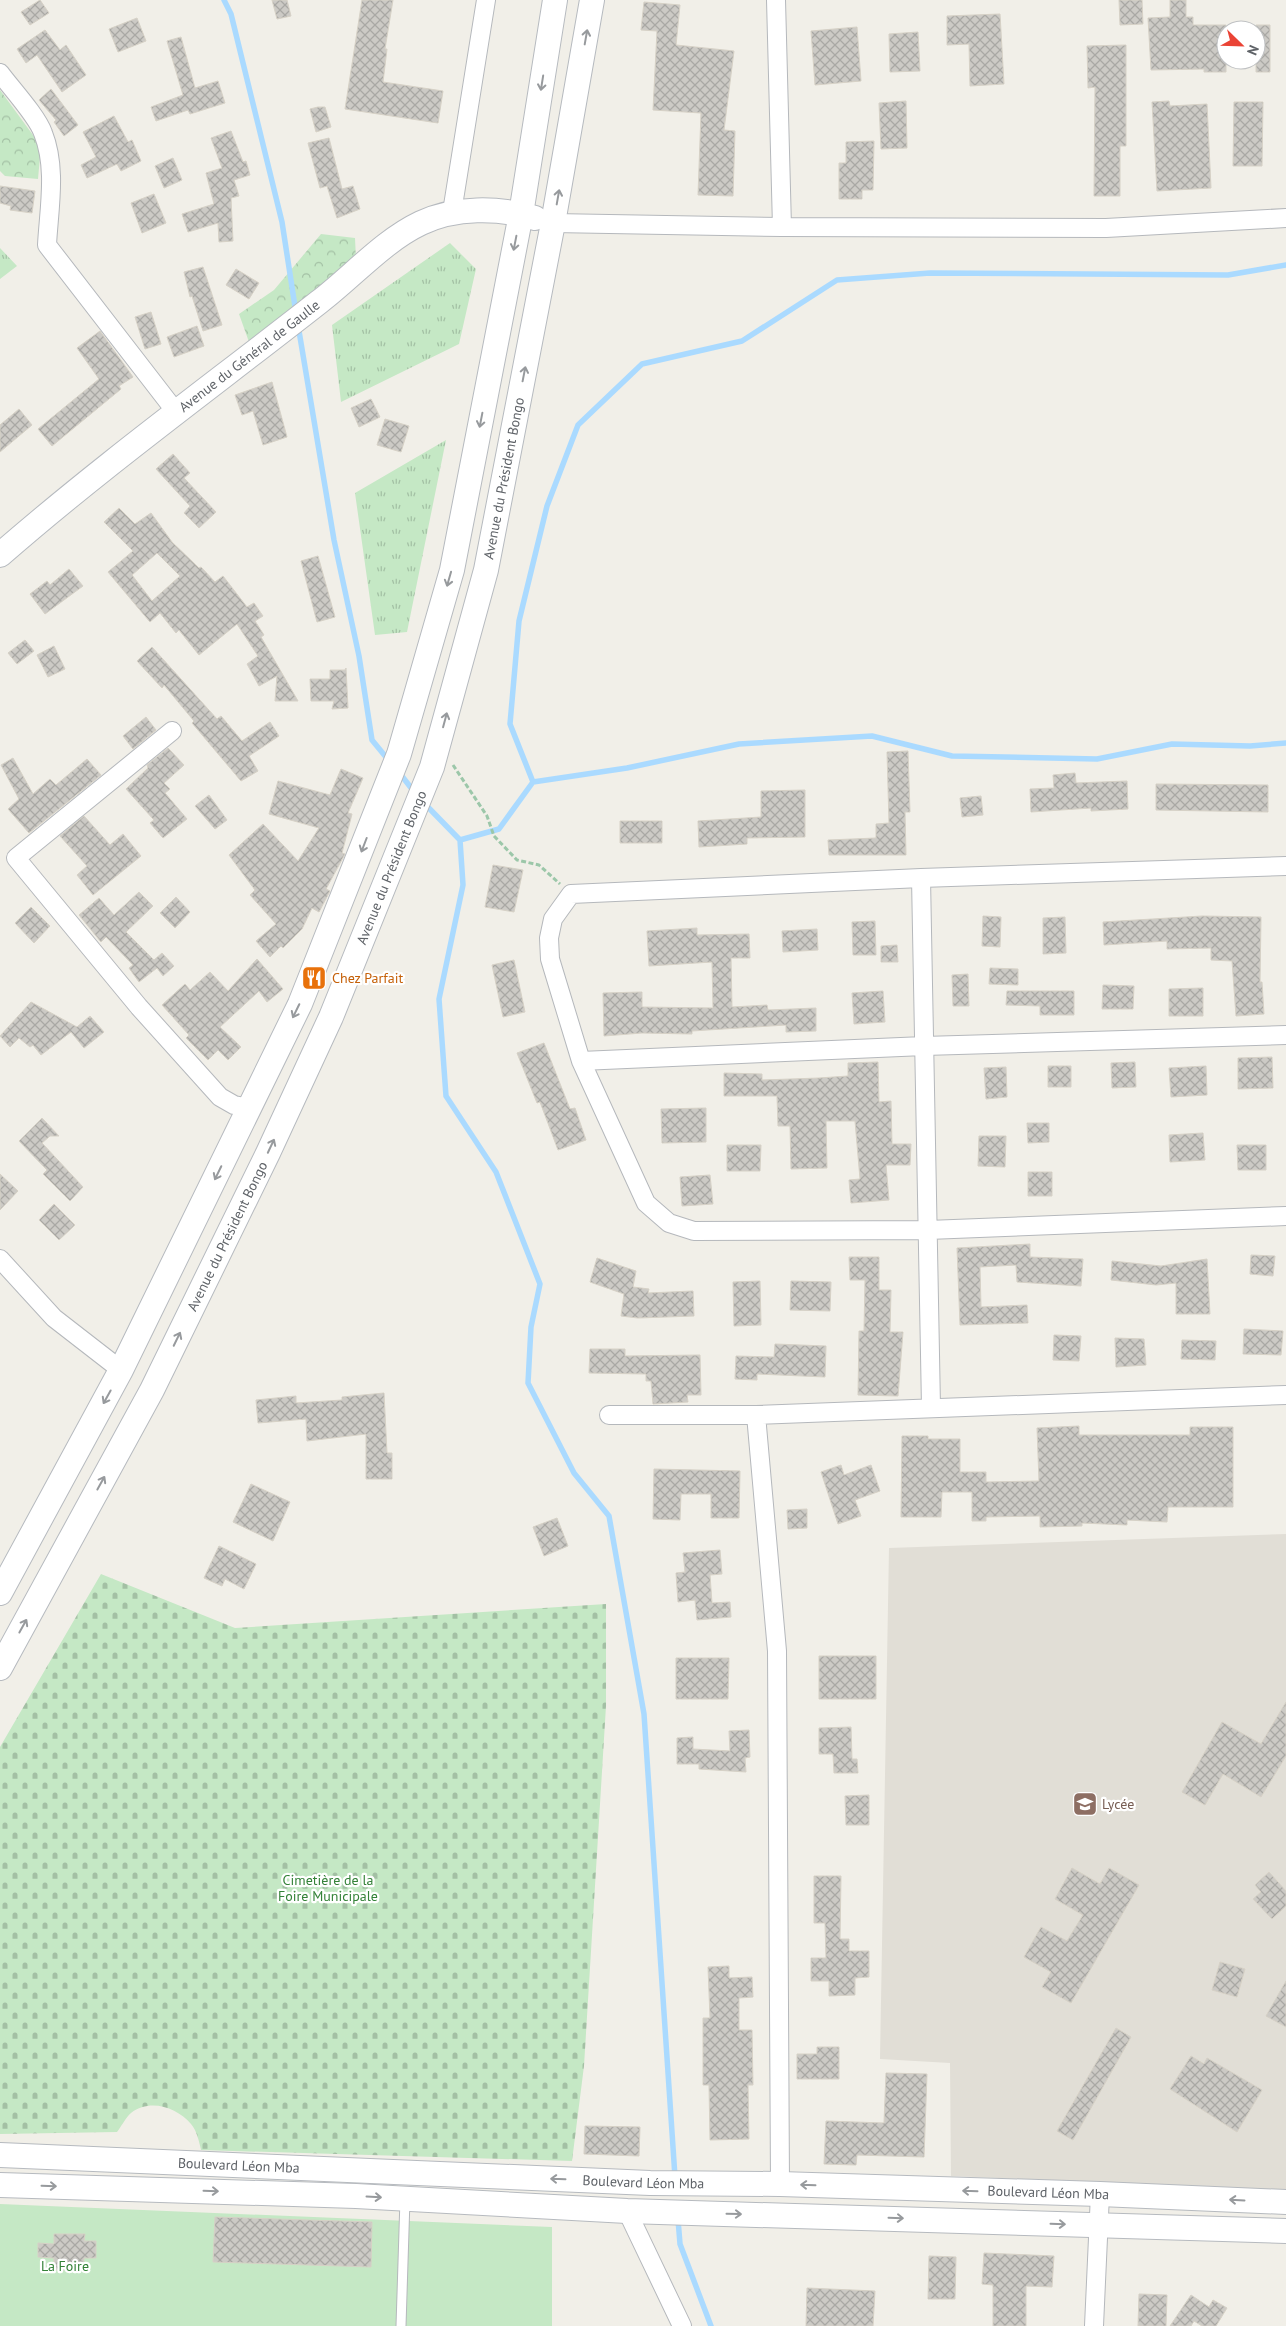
<svg xmlns="http://www.w3.org/2000/svg" width="1286" height="2326" font-family="'PT Sans',sans-serif">
<style>
.education{fill:#e1ded6}
.grass{fill:url(#grass-tufts)}
.forest{fill:url(#forest-crowns)}
.cemetery{fill:url(#cemetery-stones)}
.park{fill:#c5e8c5}
.lines{fill:none;stroke-linecap:round;stroke-linejoin:round}
.stream{stroke:#aadaff;stroke-width:5.5}
.building{fill:url(#building-cross-hatch);stroke:#d6d1c6;fill-rule:evenodd}
.lane-casing{stroke:#b5b8bc;stroke-width:11}
.street-casing{stroke:#b5b8bc;stroke-width:20}
.secondary-casing{stroke:#b6babf;stroke-width:26}
.path{stroke:#9cc7a9;stroke-width:3;stroke-dasharray:5 2.5;stroke-linecap:butt}
.lane{stroke:#fff;stroke-width:9}
.street{stroke:#fff;stroke-width:18}
.secondary{stroke:#fff;stroke-width:24}
.oneway{stroke:#979a9d}
.labels{text-anchor:middle;dominant-baseline:central;stroke-width:4.5;stroke-linejoin:round;paint-order:stroke}
.street-label{font-size:14px;fill:#5f6368;stroke:#fff}
.food-label{font-size:14px;fill:#c56008;stroke:#fff;text-anchor:start}
.education-label{font-size:14px;fill:#785e54;stroke:#fff;text-anchor:start}
.park-label{font-size:14px;fill:#348238;stroke:#fff}
</style>
<defs>
<pattern id="grass-tufts" width="24" height="20" patternUnits="userSpaceOnUse" patternTransform="scale(1.25)"><rect width="24" height="20" fill="#c5e8c5"/><path d="M3 7l-1-3M5 7V3M7 7l1-3M15 17l-1-3M17 17v-4M19 17l1-3" fill="none" stroke="#a3c0a4"/></pattern>
<pattern id="forest-crowns" width="20" height="18" patternUnits="userSpaceOnUse" patternTransform="scale(1.25)"><rect width="20" height="18" fill="#c5e8c5"/><path d="M2 6a3 3 0 1 1 6 0M12 15a3 3 0 1 1 6 0" fill="none" stroke="#a3c0a4"/></pattern>
<pattern id="cemetery-stones" width="16" height="16" patternUnits="userSpaceOnUse" patternTransform="scale(1.25)"><rect width="16" height="16" fill="#c5e8c5"/><path d="M2 7V4a2 2 0 0 1 4 0v3zM10 15v-3a2 2 0 0 1 4 0v3z" fill="#a3c0a4"/></pattern>
<pattern id="building-cross-hatch" width="8" height="8" patternUnits="userSpaceOnUse" patternTransform="scale(1.25)"><rect width="8" height="8" fill="#cccac5"/><path d="M0 0l8 8M0 8l8-8" fill="none" stroke="#a9a8a4"/></pattern>
</defs>
<rect width="100%" height="100%" fill="#f1efe8"/>
<path class="education" d="M1286,1534v656l-335,-14 -1,-113 -70,-4 9,-511z"/>
<path class="grass" d="M450,243l26,26 -17,75 -118,58 -9,-77z
M0,248l17,18 -17,13z
M446,440l-39,192 -32,3 -20,-142z"/>
<path class="forest" d="M0,90l41,56 -3,33 -33,-3 -5,-5z
M321,234l34,4 1,21 -107,83 -10,-28 35,-24z"/>
<path class="cemetery" d="M101,1574l134,54 371,-24v102l-22,360 -12,95 -371,-11c-2,-9 -4,-19 -10,-26 -14,-16 -40,-26 -60,-11 -5,4 -10,14 -14,19l-117,2v-387z"/>
<path class="park" d="M0,2204l552,23v99h-552z"/>
<g class="lines">
<path class="stream" d="M224,0l7,14 51,208 14,91
M298,325l36,215 25,116 13,84 18,22
M398,771l17,22
M533,782l-23,-58 9,-103 28,-115 31,-81 64,-61 100,-23 95,-61 93,-7 298,2 58,-10
M423,802l37,38 3,45 -24,114 7,97 50,76 44,112 -9,43 -3,56 46,90 35,43 35,198 31,463
M460,840l39,-11 34,-47 94,-14 112,-24 133,-8 80,20 145,3 75,-15 78,2 36,-3
M678,2219l2,25 31,82"/>
</g>
<path class="building" d="M40,0l9,13 -19,12 -9,-13z
M272,0h15l4,16 -14,3z
M362,0h31l-8,49h2l-4,33 60,9 -5,32 -93,-14z
M1119,0h23l1,24 -23,1z
M1170,0h16v17h7v8h33v47h-22v-3l-53,1 -3,-52 22,-1z
M644,2l36,3 -4,40 58,6 -10,79 11,1 -2,65 -35,-1 3,-82 -48,-3 4,-79 -16,-1z
M1000,14l4,70 -34,2 -1,-42 -22,1v-29z
M137,18l9,23 -28,11 -9,-23z
M1256,25h14v47h-14z
M857,27l4,54 -46,4 -4,-54z
M45,30l15,20 6,-5 20,30 -24,17 -25,-37 -11,8 -9,-14z
M918,32l2,39 -30,1 -1,-38z
M181,37l14,51 23,-7 7,22 -35,11 -2,-4 -32,11 -5,-14 32,-12 -16,-54z
M1126,45v101h-6v50h-26l1,-109 -7,1 -1,-42z
M51,89l27,36 -14,11 -10,-14 2,-2 -17,-20z
M906,101l1,47 -26,1 -2,-46z
M1169,101l1,5 37,-2 4,84 -54,3 -5,-89z
M1234,102h29l-1,64h-29z
M318,107h7l6,20 -15,5 -6,-23z
M114,116l14,26 4,-2 9,21 -20,10 -4,-7 -30,14 -6,-13 15,-8 -13,-25z
M231,131l12,31 3,-1 4,14 -16,5 5,16 -8,2 2,43 -14,1 -1,-19 -30,9 -6,-18 32,-10 -8,-31 16,-5 -11,-30z
M329,138l13,51 11,-3 7,23 -23,9 -10,-32 -7,2 -12,-45z
M874,141l-1,49h-11v9h-23v-36h7v-21z
M173,158l9,22 -18,8 -9,-22z
M0,186l35,5 -3,22 -22,-3 1,-4 -11,-3z
M154,194l12,29 -24,10 -11,-30z
M203,267l19,58 -19,6 -11,-35 -2,1 -6,-25z
M236,269l23,14 -10,16 -23,-14z
M151,312l10,32 -16,5 -10,-32z
M197,326l7,20 -30,11 -7,-20z
M100,331l33,46 -14,9 2,3 -69,57 -14,-17 61,-50 -22,-31z
M272,382l15,55 -24,8 -10,-34 -11,4 -7,-20z
M371,399l9,18 -21,10 -8,-19z
M19,409l13,16 -32,27v-27z
M385,419l24,7 -8,26 -24,-7z
M173,454l17,19 -6,5 32,34 -17,16 -15,-15 6,-7 -34,-37z
M119,508l16,16 16,-11 21,29 27,26 2,-1 14,15 8,-6 24,31 7,-4 9,13 -8,5 9,14 -3,2 37,64h-23l2,-25 -18,10 -12,-22 11,-8 -21,-32 -38,31 -20,-25 -3,3 -16,-20 -10,9 -42,-50 25,-21 -29,-29zM157,553l23,23 -28,25 -20,-26z
M318,556l17,61 -18,5 -16,-61z
M69,569l14,17 -38,28 -15,-20 17,-13 3,4z
M25,640l9,11 -17,13 -9,-11z
M54,646l11,23 -17,8 -11,-22z
M152,647l65,72 4,-3 21,25 28,-19 9,14 -30,20 9,15 -17,10 -49,-58 2,-2 -30,-36 -2,3 -25,-27z
M346,668l2,40 -16,1 2,-8h-23l-1,-22h20v-9h15z
M146,717l10,13 -23,19 -10,-13z
M168,748l16,17 -20,18 6,6 -5,4 22,26 -24,19 -13,-15 4,-3 -28,-31 22,-21 -1,-3z
M908,751l2,61h-5l1,43h-77l-1,-15 48,-2v-14l13,-1 -2,-71z
M13,758l20,36 17,-15 6,6 31,-26 14,16 -72,58 -21,-24 11,-10 -18,-34z
M341,769l22,9 -15,35 4,1 -10,39 3,1 -19,35 4,2 -11,21 -7,-4 -10,21 -19,19 -2,-2 -11,11 -14,-16 20,-17 -26,-29 5,-5 -26,-35 34,-31 35,37 21,-33 -50,-14 9,-33 52,14z
M1075,773l1,10 51,-2 1,28 -37,2v-3l-60,4 -1,-23 24,-1 -1,-13z
M1156,784l112,1v27l-112,-2z
M805,790v47l-58,1v6l-48,3 -1,-26 63,-4v-26z
M209,795l18,25 -12,9 -20,-23z
M981,796l2,19 -21,2 -2,-19z
M84,816l26,29 13,-11 18,22 -48,39 -16,-20 10,-9 -27,-30z
M620,821h42v22h-42z
M493,865l30,5 -9,42 -29,-5z
M139,892l14,14 -27,26 28,28 8,-7 12,13 -11,10 -6,-8 -18,14 -10,-14 4,-3 -27,-28 -5,5 -22,-27 20,-17 15,17z
M176,897l14,15 -15,16 -15,-15z
M31,907l19,19 -16,17 -19,-20z
M983,916l18,1 -1,30 -18,-1z
M1202,916l59,1 -1,65h2l2,32 -28,2 -4,-55 -21,-1v-12l-44,1v-8l-63,4 -1,-23z
M1065,917l1,36 -23,1v-36z
M875,921l1,34h-23l-1,-33z
M697,928v7l52,-1 1,24h-19l1,49 35,-2 1,5 48,-2v23l-30,1v-7l-94,6v3l-50,-1 -38,3 -1,-43 39,-1v15l71,1 -1,-46 -63,4 -2,-35z
M817,929l1,21 -35,2 -1,-21z
M897,945l1,17h-17v-16z
M257,959l26,30 -16,13 -8,-11 -39,36 21,20 -13,13 -10,-10 -10,10 -22,-22 3,-3 -27,-30 23,-21 5,6 20,-18 18,19z
M514,960l11,52 -22,5 -11,-52z
M990,968l28,1v16l-29,-1z
M968,974l1,32h-16l-1,-31z
M1103,985l31,1 -1,23h-31z
M1203,988v28h-34v-27z
M883,991l2,31 -31,2 -2,-31z
M1007,991h67v24h-34v-9l-34,-1z
M31,1002l46,25 13,-11 14,16 -20,16 -13,-16 -30,23 -8,-10 -3,2 -11,-9 -9,9 -10,-11z
M544,1043l26,66 5,-1 11,32 -28,10 -18,-48 -3,1 -20,-50z
M1272,1057l1,31 -35,1v-31z
M878,1062l1,40 12,-1 1,43h19l-1,21h-24l3,35 -38,3 -2,-23 11,-1 -5,-58h-29l1,47 -36,1 -1,-43h-12l-1,-30h-53v-23l38,1v6l57,-2 29,-2v-13z
M1135,1062l1,25 -24,1 -1,-25z
M1048,1066h23v21h-23z
M1206,1066l1,29 -36,2 -2,-29z
M1006,1067l1,30 -21,2 -2,-31z
M706,1108v34l-44,1 -1,-34z
M42,1118l17,18h-9l-8,7 41,44 -13,14 -27,-27 4,-4 -28,-29z
M1027,1123h22v19l-21,1z
M1203,1133l2,27 -35,2 -1,-27z
M979,1136h27l-1,31 -27,-1z
M727,1145h34l-1,26h-33z
M1237,1145h29v25h-28z
M1028,1172h24v24h-24z
M0,1174l18,17 -18,19z
M710,1175l3,29 -31,2 -2,-29z
M54,1204l21,21 -16,15 -20,-20z
M1030,1244v13l53,2 -2,27 -64,-4 -1,-17 -36,2 1,40 46,-2 1,18 -68,2 -3,-77z
M1251,1255l24,1 -2,20 -23,-2z
M849,1257h30v33h12l-1,42h13l-5,64 -40,-1 1,-64h5l1,-51h-15z
M597,1258l39,13 -3,16 16,2 -1,4 45,-2 1,25 -56,2 -17,-2 3,-22 -34,-12z
M1207,1259l3,55h-34v-31l-20,2 -45,-5 1,-19 49,5z
M760,1281l1,44 -27,1 -1,-44z
M791,1281l40,1 -1,29 -40,-1z
M1244,1329l39,2 -2,24 -38,-1z
M1054,1335l27,1 -2,25 -26,-1z
M1115,1338l29,1 2,26 -30,2z
M1182,1340l34,1 -1,19 -34,-1z
M775,1344l51,2 -1,31 -68,-3v6l-22,-1 1,-23 38,1z
M590,1349h35v7l75,-1 1,40h-14l1,7 -35,2 -2,-23h-5v-7l-57,-1z
M384,1393l3,60h5v26h-26v-45l-59,7 -1,-22 -48,4 -2,-23 40,-4v7l46,-3v-3z
M1079,1426v9h111v-8h43v80h-65l-1,15 -40,-2v5l-45,-2v3l-42,1v-11l-54,1v4h-14v-29h-30l-1,25h-40l1,-81h26v3h32v33h26v10l53,-1 -2,-53z
M841,1465l3,10 27,-10 9,26 -25,9 6,16 -23,8 -17,-52z
M654,1469l86,2 -1,47h-28v-24h-30l-1,26 -27,-1z
M251,1484l39,18 -17,39 -40,-19z
M807,1509v19l-19,1 -1,-19z
M557,1518l11,28 -24,10 -11,-29z
M219,1546l37,18 -12,25 -19,-10 -3,7 -18,-8z
M720,1550l2,24 -12,1 2,28 18,-1 1,15 -34,3 -2,-20 -17,2 -2,-29 9,-1 -2,-19z
M819,1656h57v43h-57z
M676,1658h53l-1,41h-52z
M1286,1702v54l-25,41 -38,-23 -18,31 -23,-13 40,-70 39,22z
M851,1727l1,32h5l1,14h-24l-1,-19h-14v-26z
M749,1730l1,27 -5,1 1,14 -47,-3v-5h-22v-26l16,-1v12l37,2 -1,-20z
M869,1795v30h-23l-1,-29z
M1072,1868l28,16 9,-16 30,17 -68,118 -29,-16 9,-15 -27,-15 17,-30 26,14 16,-26 -28,-16z
M1269,1872l17,19v15l-14,13 -19,-20 8,-7 -6,-7z
M814,1876h27l-1,63h9v12h20v26l-14,1v17l-26,1v-15h-18v-23h15l-1,-35h-11z
M1220,1962l25,7 -8,28 -25,-7z
M729,1966v12l23,-1 1,20 -14,1v32h13l1,55h-5l1,54 -39,1 -1,-55h-6v-67h7l-2,-51z
M1286,1981v46l-20,-11z
M1116,2028l15,9 -58,103 -16,-9z
M817,2047h22v32h-42v-25h20z
M1191,2056l13,8 3,-6 55,32 -25,42 -67,-43z
M886,2073l41,1 -3,83 -67,-2 -1,10 -32,-1 2,-43 58,2z
M585,2126l55,1 -1,29 -55,-2z
M215,2217l157,5 -1,45 -158,-5z
M54,2234h31l-1,7h12v17h-12v12h-30v-12l-16,-1v-14l16,1z
M984,2253l70,3 -2,31 -26,-1v40h-33v-41l-11,-1z
M929,2256l27,1 -1,42h-27z
M807,2288l68,3 -2,35h-67z
M1139,2294l28,1 -1,31h-28z
M1191,2295l18,12 4,-7 14,8 -11,18h-14l-8,-5 -3,5h-21z"/>
<g class="lines">
<defs>
<path id="lane" d="M401,2326l4,-127"/>
<path id="street" d="M776,0l6,227
M0,73c11,15 37,43 43,60 14,35 6,75 4,112l129,167
M452,212l34,-212
M553,223l229,4 324,1 180,-10
M172,731l-156,127 123,149 81,90 14,8 16,3
M1286,866l-365,12 -350,16 -18,25 -4,19 1,21 31,102 65,142 23,20 25,8 234,-1 358,-14
M921,878l10,529
M581,1061l343,-15 362,-11
M0,1259l54,59 67,52
M609,1415h147l530,-20
M756,1415l21,236 3,533
M627,2211l55,115
M1094,2326l6,-132"/>
<g id="secondary">
<path id="s1" d="M0,555c102,-89 212,-169 319,-253 33,-25 64,-61 102,-79 34,-16 77,-16 114,-5"/>
<path d="M0,1593l121,-223 179,-366 99,-250 53,-184 69,-356 34,-214"/>
<path id="s2" d="M0,1668l152,-278 116,-237 63,-136 101,-250 54,-197 67,-347 39,-223"/>
<path id="s3" d="M0,2155l650,28 130,1 320,10 186,8"/>
<path d="M0,2185l356,11 271,15 659,20"/>
</g>
</defs>
<use href="#lane" class="lane-casing"/>
<use href="#street" class="street-casing"/>
<use href="#secondary" class="secondary-casing"/>
<path class="path" d="M453,765l34,51 7,20 23,24 22,5 21,19"/>
<use href="#lane" class="lane"/>
<use href="#street" class="street"/>
<use href="#secondary" class="secondary"/>
</g>
<defs><path id="oneway-shaft" d="M-6 0H5M1.5-3L5.5 0L1.5 3" fill="none" stroke-width="1.6" stroke-linecap="round" stroke-linejoin="round" transform="scale(1.25)"/></defs>
<g class="oneway">
<use href="#oneway-shaft" transform="translate(586 37) rotate(-80)"/>
<use href="#oneway-shaft" transform="translate(542 83) rotate(99)"/>
<use href="#oneway-shaft" transform="translate(558 197) rotate(-80)"/>
<use href="#oneway-shaft" transform="translate(515 243) rotate(101)"/>
<use href="#oneway-shaft" transform="translate(524 374) rotate(-79)"/>
<use href="#oneway-shaft" transform="translate(481 420) rotate(101)"/>
<use href="#oneway-shaft" transform="translate(449 579) rotate(106)"/>
<use href="#oneway-shaft" transform="translate(445 720) rotate(-75)"/>
<use href="#oneway-shaft" transform="translate(364 845) rotate(111)"/>
<use href="#oneway-shaft" transform="translate(296 1011) rotate(116)"/>
<use href="#oneway-shaft" transform="translate(271 1146) rotate(-65)"/>
<use href="#oneway-shaft" transform="translate(218 1173) rotate(116)"/>
<use href="#oneway-shaft" transform="translate(177 1339) rotate(-64)"/>
<use href="#oneway-shaft" transform="translate(107 1397) rotate(119)"/>
<use href="#oneway-shaft" transform="translate(101 1483) rotate(-61)"/>
<use href="#oneway-shaft" transform="translate(23 1626) rotate(-61)"/>
<use href="#oneway-shaft" transform="translate(558 2179) rotate(-178)"/>
<use href="#oneway-shaft" transform="translate(808 2185) rotate(-178)"/>
<use href="#oneway-shaft" transform="translate(49 2186) rotate(2)"/>
<use href="#oneway-shaft" transform="translate(211 2191) rotate(2)"/>
<use href="#oneway-shaft" transform="translate(970 2191) rotate(-178)"/>
<use href="#oneway-shaft" transform="translate(374 2197) rotate(3)"/>
<use href="#oneway-shaft" transform="translate(1237 2200) rotate(-177)"/>
<use href="#oneway-shaft" transform="translate(734 2214) rotate(1)"/>
<use href="#oneway-shaft" transform="translate(896 2218) rotate(2)"/>
<use href="#oneway-shaft" transform="translate(1058 2224) rotate(2)"/>
</g>
<defs>
<symbol id="restaurant-square" viewBox="-11 -11 22 22"><rect x="-9" y="-9" width="18" height="18" rx="4" fill="#e8710a" stroke="#fff"/><path d="M-5-6h1v4h1v-4h1v4h1v-4h1v5L-1.5 .5V6h-2V.5L-5-1ZM5-6V6H3V1.5H1.5Q1.5-4 5-6Z" fill="#fff"/></symbol>
<symbol id="school-square" viewBox="-11 -11 22 22"><rect x="-9" y="-9" width="18" height="18" rx="4" fill="#8d6e63" stroke="#fff"/><path d="M0-5L7-2L0 1L-7-2ZM-4 1L0 2.5L4 1V4Q0 6-4 4Z" fill="#fff"/></symbol>
</defs>
<g fill-rule="evenodd">
<use href="#restaurant-square" x="300" y="964" width="28" height="28"/>
<use href="#school-square" x="1071" y="1790" width="28" height="28"/>
</g>
<g class="labels">
<g class="street-label">
<text stroke="none"><textPath href="#s1" startOffset="319">Avenue du Général de Gaulle</textPath></text>
<text stroke="none"><textPath href="#s2" startOffset="1298">Avenue du Président Bongo</textPath></text>
<text stroke="none"><textPath href="#s2" startOffset="892">Avenue du Président Bongo</textPath></text>
<text stroke="none"><textPath href="#s2" startOffset="488">Avenue du Président Bongo</textPath></text>
<text stroke="none"><textPath href="#s3" startOffset="239">Boulevard Léon Mba</textPath></text>
<text stroke="none"><textPath href="#s3" startOffset="644">Boulevard Léon Mba</textPath></text>
<text stroke="none"><textPath href="#s3" startOffset="1049">Boulevard Léon Mba</textPath></text>
</g>
<g class="food-label">
<text x="332" y="978">Chez Parfait</text>
</g>
<g class="education-label">
<text x="1102" y="1804">Lycée</text>
</g>
<g class="park-label">
<text x="328" y="1880">Cimetière de la<tspan x="328" dy="16">Foire Municipale</tspan></text>
<text x="65" y="2266">La Foire</text>
</g>
</g>
<g transform="translate(1241 45) rotate(113)"><circle r="24" fill="#ffffff" stroke="#bfc1c3"/>
<path d="M0-4L9 19L0 12L-9 19Z" fill="#ea4335"/>
<text y="-8" font-size="14" font-weight="bold" text-anchor="middle" fill="#5f6368">N</text>
</g>
</svg>
